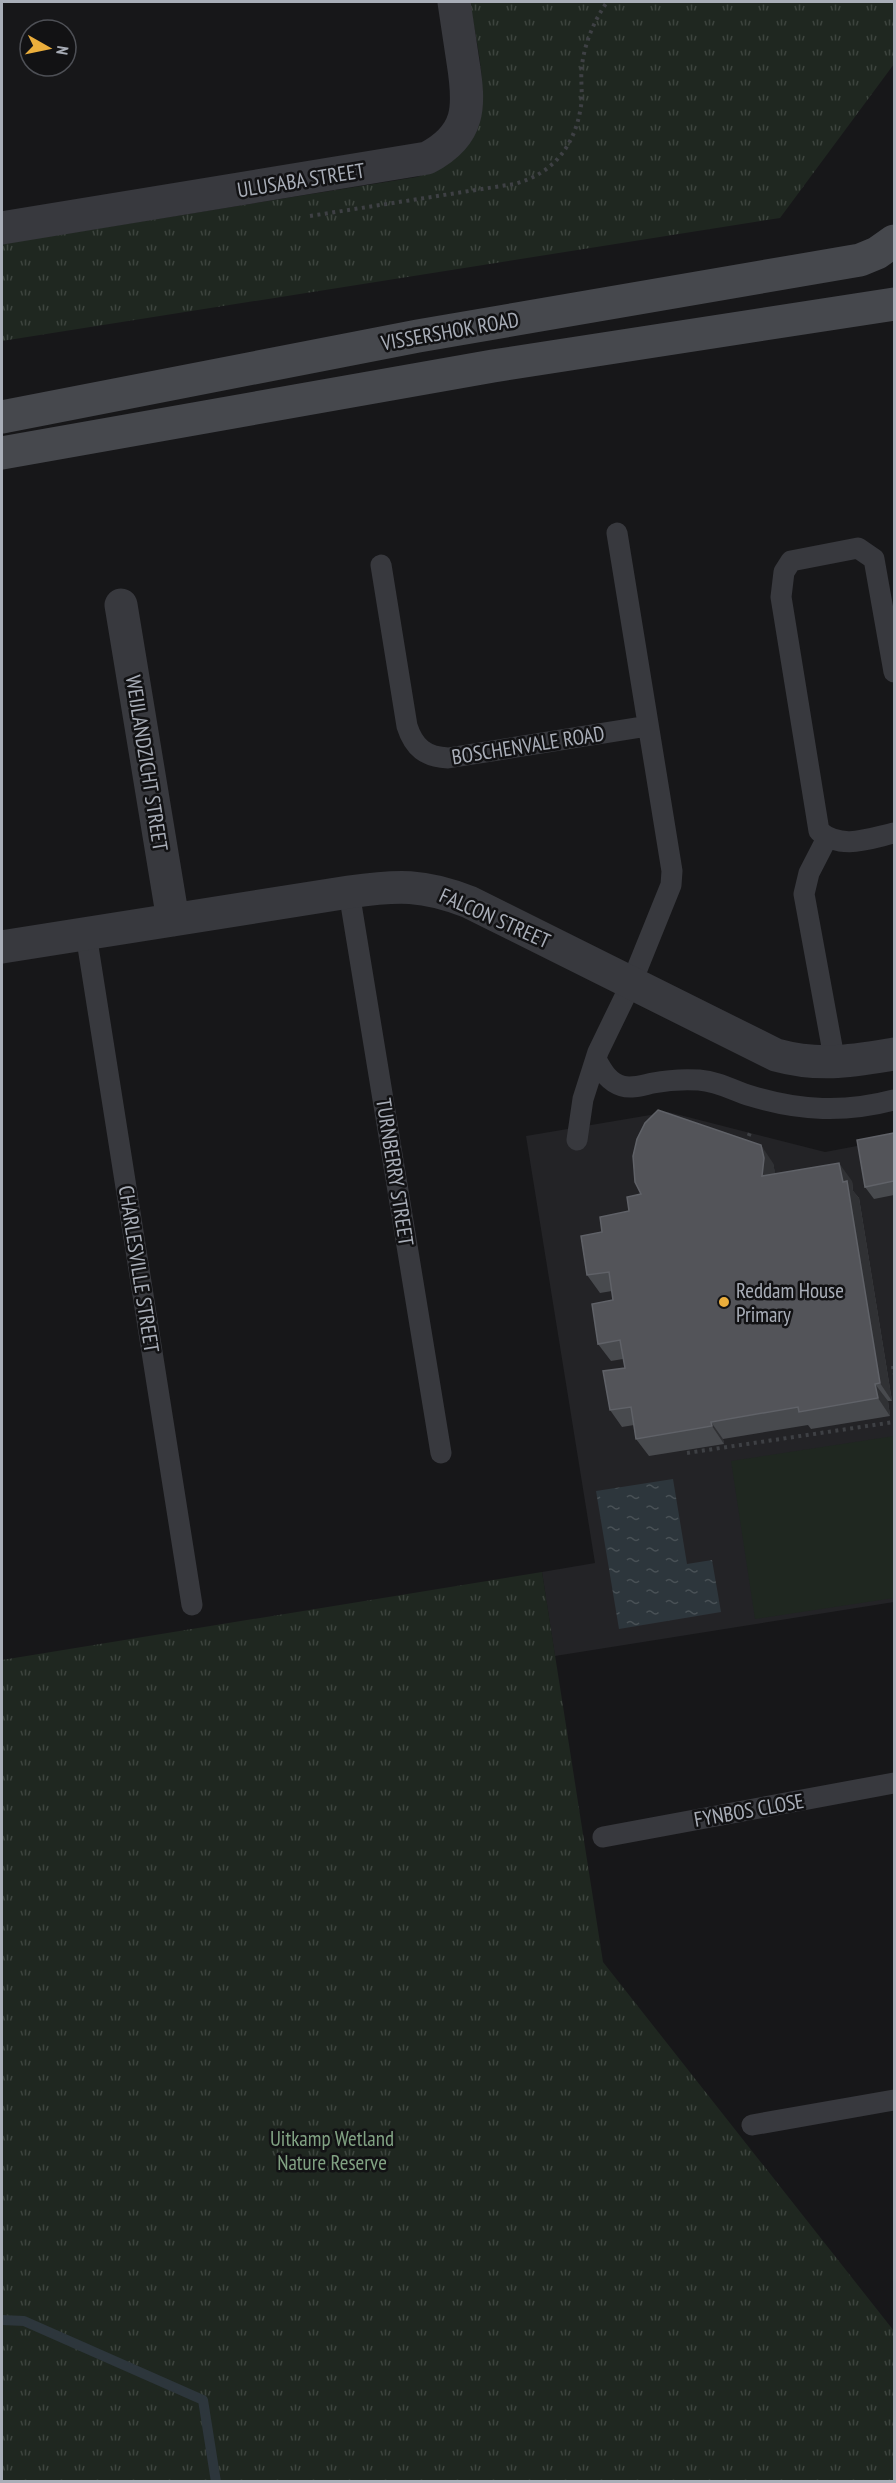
<svg xmlns="http://www.w3.org/2000/svg" width="896" height="2483" font-family="'PT Sans Narrow',sans-serif">
<style>
.built{fill:#232326}
.grass{fill:#1f2720}
.park{fill:url(#park-tufts)}
.water{fill:url(#water-ripples)}
.lines{fill:none;stroke-linecap:round;stroke-linejoin:round}
.stream{stroke:#2d363c;stroke-width:10}
.path{stroke:#3e4044;stroke-width:4;stroke-dasharray:3 4.5;stroke-linecap:butt}
.service{stroke:#38393e;stroke-width:21}
.minor{stroke:#38393e;stroke-width:33}
.secondary{stroke:#46484d;stroke-width:33}
.wall{fill:#484a4e}
.shaded-wall{fill:#303134}
.building{fill:#535459;stroke:#606268;stroke-width:1.5}
.poi-dot{fill:#ebae3c;stroke:#121214;stroke-width:2}
.labels{text-anchor:middle;dominant-baseline:central;stroke-width:5;stroke-linejoin:round;paint-order:stroke}
.street-label{font-size:21px;fill:#a9aeb8;stroke:#121214}
.poi-label{font-size:21px;fill:#a9aeb8;stroke:#121214;text-anchor:start}
.park-label{font-size:21px;fill:#81a283;stroke:#121214}
</style>
<defs>
<pattern id="park-tufts" width="24" height="20" patternUnits="userSpaceOnUse" patternTransform="scale(1.5)"><rect width="24" height="20" fill="#1f2720"/><path d="M3 7l-1-3M5 7V3M7 7l1-3M15 17l-1-3M17 17v-4M19 17l1-3" fill="none" stroke="#3d443e"/></pattern>
<pattern id="water-ripples" width="26" height="14" patternUnits="userSpaceOnUse" patternTransform="scale(1.5)"><rect width="26" height="14" fill="#2d363c"/><path d="M2 4q2-2 4 0t4 0M15 11q2-2 4 0t4 0" fill="none" stroke="#495156"/></pattern>
</defs>
<rect width="100%" height="100%" fill="#171719"/>
<path class="built" d="M668,1112l157,40 69,-13v463l-339,54 -13,-84 53,-9 -69,-427z"/>
<path class="grass" d="M894,1436v162l-139,21 -24,-158z"/>
<path class="park" d="M470,2h424v62l-114,154 -778,123v-97l415,-67c91,-28 64,-104 53,-175z
M542,1572l61,390 291,369v150h-892v-821z"/>
<path class="water" d="M673,1479l14,85 25,-4 9,52 -102,17 -23,-138z"/>
<g class="lines">
<path class="stream" d="M2,2320l22,1 179,79 13,82"/>
<path class="path" d="M310,216l204,-32c39,-10 61,-38 67,-78 2,-13 -1,-27 1,-41 3,-23 12,-44 25,-63
M746,1143l5,-13
M893,1366l1,8
M687,1453l207,-31"/>
<path class="service" d="M381,565l26,161c7,22 19,31 41,32l200,-32
M894,672l-20,-113 -16,-11 -67,13 -7,11 -3,25 38,234c22,19 49,8 75,2
M827,838l-18,35 -5,21 31,169
M349,892l92,561
M86,934l106,671
M597,1061c6,11 12,21 25,25 10,3 21,-1 31,-3 15,-3 30,-4 46,-3 21,2 33,10 52,16 49,15 94,17 143,4
M577,1140l6,-41 15,-47 33,-68 40,-99 1,-14 -55,-338
M603,1837l291,-54
M752,2125l142,-25"/>
<path class="minor" d="M2,228l425,-70c44,-23 43,-52 36,-96 -3,-20 -6,-40 -9,-60
M121,605l52,315
M2,947l347,-55c49,-7 74,-8 120,10l307,153c44,12 75,6 118,-1"/>
<path class="secondary" d="M2,417l416,-81 442,-76 17,-7 17,-12
M2,453l491,-87 401,-62"/>
</g>
<path class="wall" d="M894,1133v62l-20,4 -9,-12z
M773,1163l2,11 77,7 1,10 6,7 33,203h-4l2,15 -79,13 -3,-4 -85,14 1,5 -75,12 -13,-17 -2,-14 -12,2 -12,-17 15,-42 -2,-9 -12,2 -13,-17 15,-44 -1,-9 -12,2 -13,-18 15,-43 27,-21 12,-17z"/>
<path class="shaded-wall" d="M761,1145l12,18 3,13h-14z
M839,1163l13,18 1,10 6,7 33,203 -12,-18z
M875,1384l13,17 2,15 -12,-18z
M711,1422l12,17 1,5 -12,-18z"/>
<path class="building" d="M658,1110l103,35 3,13 -2,18 77,-13 4,19 4,-1 33,202 -5,1 3,14 -79,14 -1,-5 -87,15 1,4 -76,13 -5,-32 -21,3 -7,-39 22,-3 -5,-28 -22,4 -6,-40 21,-4 -4,-28 -22,3 -6,-39 21,-4 -2,-15 29,-6 -2,-14 14,-3 -6,-12 -2,-26 4,-17 8,-16z
M894,1133v48l-29,6 -8,-47z"/>
<circle class="poi-dot" cx="724" cy="1302" r="6"/>
<g class="labels">
<g class="street-label">
<text transform="translate(301 180) rotate(-9)">ULUSABA STREET</text>
<text transform="translate(450 331) rotate(-10)">VISSERSHOK ROAD</text>
<text transform="translate(528 745) rotate(-9)">BOSCHENVALE ROAD</text>
<text transform="translate(147 763) rotate(81)">WEIJLANDZICHT STREET</text>
<text transform="translate(495 918) rotate(24)">FALCON STREET</text>
<text transform="translate(395 1172) rotate(81)">TURNBERRY STREET</text>
<text transform="translate(139 1269) rotate(81)">CHARLESVILLE STREET</text>
<text transform="translate(749 1810) rotate(-10)">FYNBOS CLOSE</text>
</g>
<g class="poi-label">
<text x="736" y="1290">Reddam House<tspan x="736" dy="24">Primary</tspan></text>
</g>
<g class="park-label">
<text x="332" y="2138">Uitkamp Wetland<tspan x="332" dy="24">Nature Reserve</tspan></text>
</g>
</g>
<rect width="896" height="2483" fill="none" stroke="#a9aeb8" stroke-width="6"/>
<g transform="translate(48 48) rotate(99)"><circle r="28" fill="#121214" stroke="#4e5056" stroke-width="1.5"/>
<path d="M0-4.5L10 22L0 15L-10 22Z" fill="#ebae3c"/>
<text y="-9" font-size="16" font-weight="bold" text-anchor="middle" fill="#a9aeb8">N</text>
</g>
</svg>
